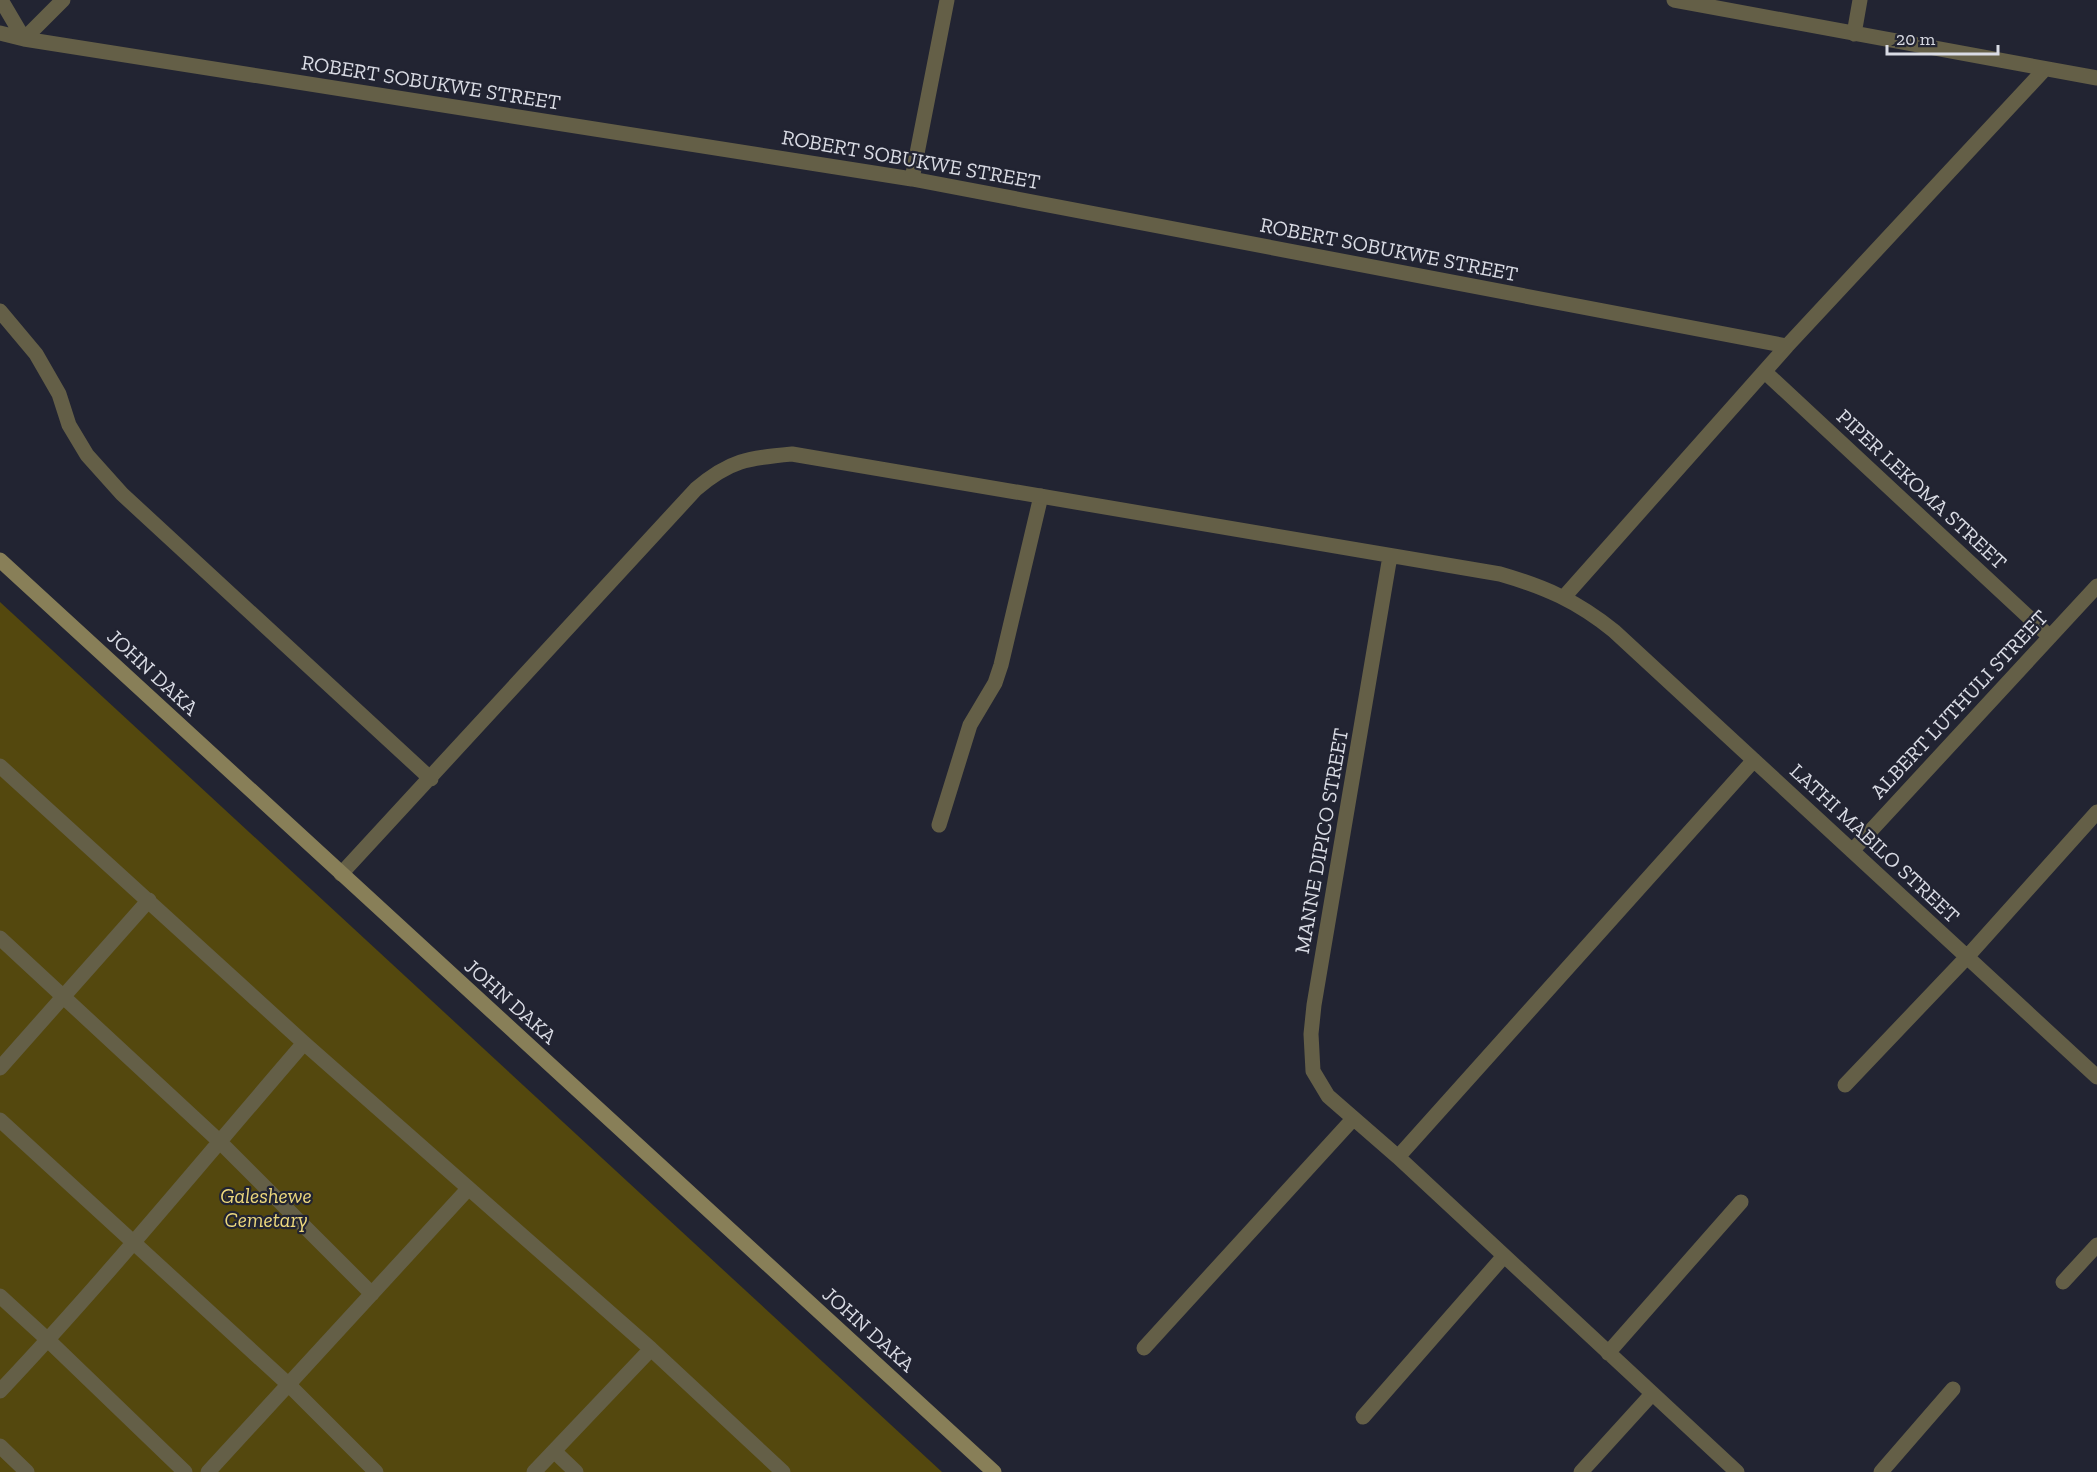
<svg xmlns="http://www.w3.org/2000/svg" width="2097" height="1472" font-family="'Zilla Slab',serif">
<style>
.green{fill:#54480e}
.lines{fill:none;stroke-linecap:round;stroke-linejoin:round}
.lane{stroke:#645f47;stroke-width:15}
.street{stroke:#645f47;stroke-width:15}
.secondary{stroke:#887f58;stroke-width:15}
.labels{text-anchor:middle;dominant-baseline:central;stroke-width:4.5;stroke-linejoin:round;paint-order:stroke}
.street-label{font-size:21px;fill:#d9dbe4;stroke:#222432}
.park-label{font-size:21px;font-style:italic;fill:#edd87d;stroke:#222432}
</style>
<rect width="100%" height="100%" fill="#222432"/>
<path class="green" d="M0,602l942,870h-942z"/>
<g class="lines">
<path class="lane" d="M0,766l304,277 347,306 132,123
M939,825l31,-100 25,-42 6,-18 40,-169
M0,938l219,203 153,153
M0,1068l149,-168
M0,1120l289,265 87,87
M0,1296l48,44 137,132
M0,1391c106,-112 203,-231 304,-348
M0,1446l27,26
M554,1451l22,21
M208,1472l260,-283
M534,1472l117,-123"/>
<path class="street" d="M1,0l23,39 39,-39
M1674,0l423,78
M0,33l24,6 888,140 875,167
M1854,34l6,-34
M912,179l35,-179
M0,311l36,43 23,40 10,31 18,30 35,39 309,285
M1765,372l285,265
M1390,556l-76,449 -3,29 2,37 15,25 70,61 339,315
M1564,597l223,-251 258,-277
M1852,851l245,-265
M341,874l355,-385c34,-29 52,-31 96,-35l708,120c45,13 77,27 114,57l483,446
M1845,1085l122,-128 130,-145
M1398,1157l356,-397
M2063,1282l34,-37
M1144,1348l209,-229
M1608,1353l133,-151
M1363,1417l141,-161
M1581,1472l71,-78
M1881,1472l72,-83"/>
<path class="secondary" d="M0,560l994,912"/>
</g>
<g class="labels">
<g class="street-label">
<text transform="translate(431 82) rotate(9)">ROBERT SOBUKWE STREET</text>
<text transform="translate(911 159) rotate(10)">ROBERT SOBUKWE STREET</text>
<text transform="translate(1389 249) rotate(11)">ROBERT SOBUKWE STREET</text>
<text transform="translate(1922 489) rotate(43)">PIPER LEKOMA STREET</text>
<text transform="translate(153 672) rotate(43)">JOHN DAKA</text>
<text transform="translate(1959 704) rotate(-47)">ALBERT LUTHULI STREET</text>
<text transform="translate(1321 841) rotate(-80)">MANNE DIPICO STREET</text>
<text transform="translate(1875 843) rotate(43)">LATHI MABILO STREET</text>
<text transform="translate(511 1001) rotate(42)">JOHN DAKA</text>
<text transform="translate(869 1329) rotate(42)">JOHN DAKA</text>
</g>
<g class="park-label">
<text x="266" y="1195">Galeshewe<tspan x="266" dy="24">Cemetary</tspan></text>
</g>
</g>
<path d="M1887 45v9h111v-9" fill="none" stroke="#d9dbe4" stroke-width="3"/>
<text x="1896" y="45" font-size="18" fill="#d9dbe4" stroke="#222432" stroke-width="4.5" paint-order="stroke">20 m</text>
</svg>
